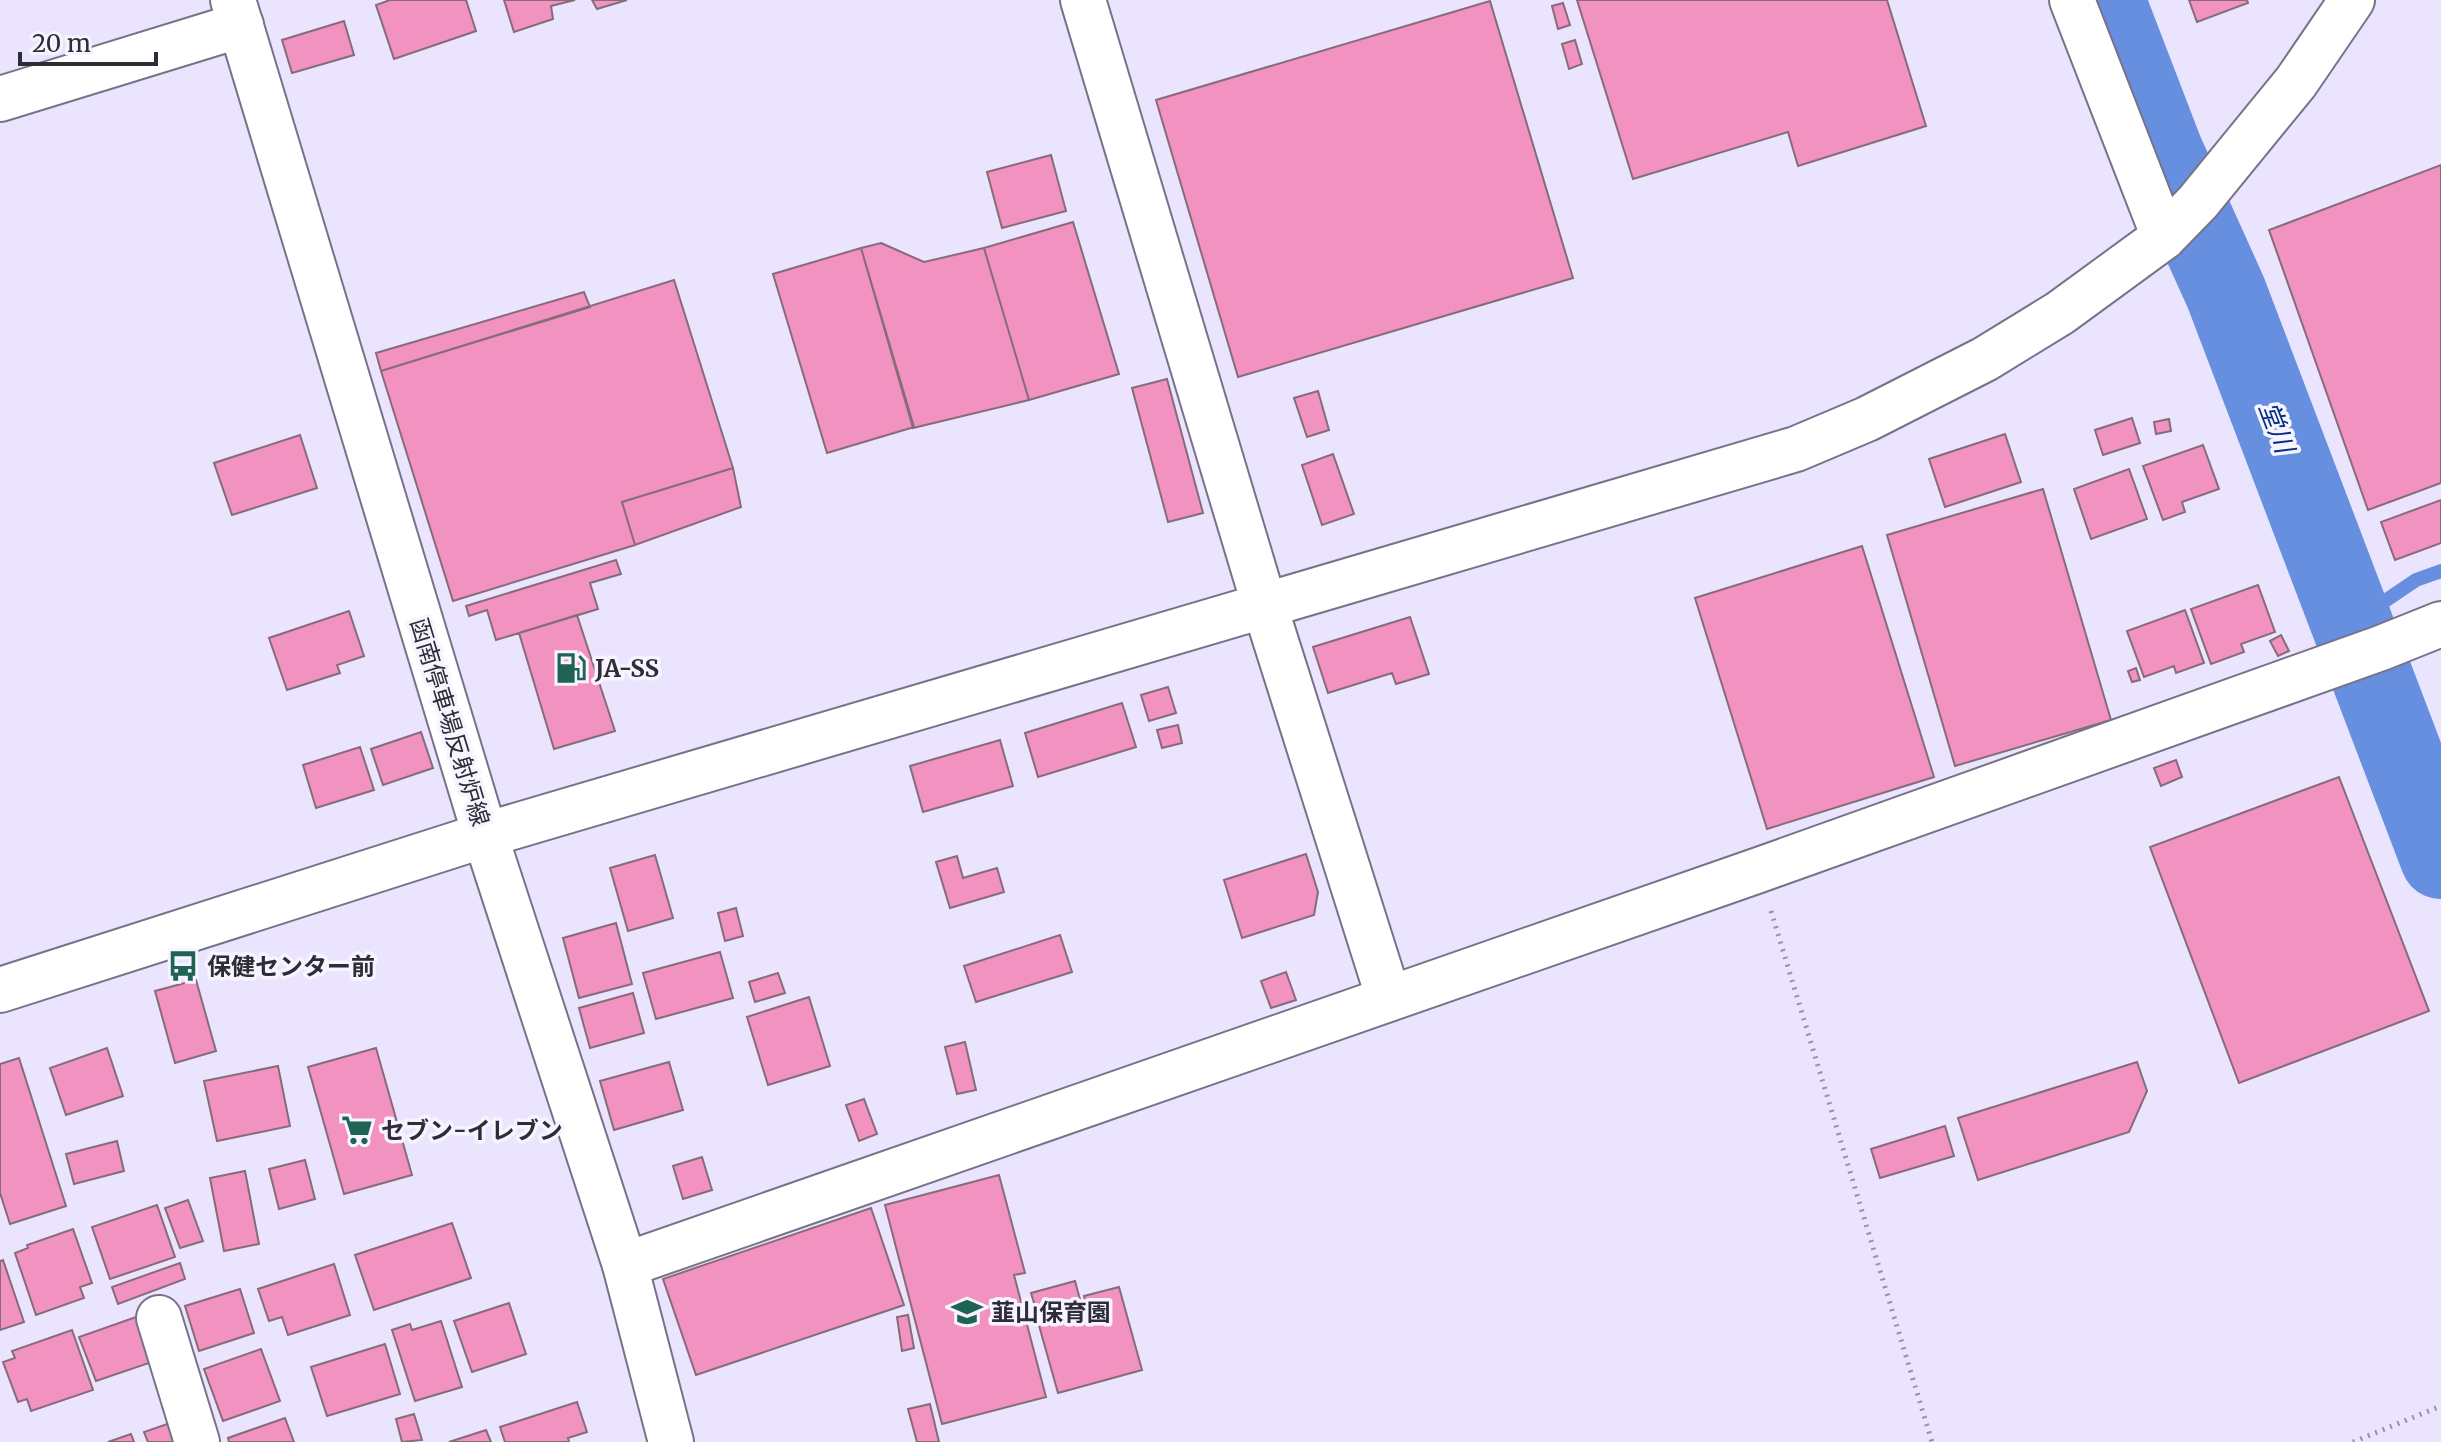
<svg xmlns="http://www.w3.org/2000/svg" width="2441" height="1442" font-family="Merriweather,'Noto Sans JP',serif">
<style>
.lines{fill:none;stroke-linecap:round;stroke-linejoin:round}
.stream{stroke:#6690df;stroke-width:14}
.river{stroke:#6690df;stroke-width:82}
.building{fill:#f192c0;stroke:#866c77;stroke-width:2}
.minor-casing{stroke:#787289;stroke-width:48}
.major-casing{stroke:#787289;stroke-width:48}
.path{stroke:#9792a6;stroke-width:5;stroke-dasharray:2 6;stroke-linecap:butt}
.minor{stroke:#fff;stroke-width:44}
.major{stroke:#fff;stroke-width:44}
.labels{text-anchor:middle;dominant-baseline:central;stroke-width:7;stroke-linejoin:round;paint-order:stroke}
.poi-label{font-size:24px;font-weight:bold;fill:#2e2c36;stroke:#f7f4ff;text-anchor:start}
.street-label{font-size:24px;fill:#2e2c36;stroke:#f7f4ff}
.water-label{font-size:26px;font-style:italic;fill:#012d87;stroke:#f7f4ff}
</style>
<rect width="100%" height="100%" fill="#ebe4ff"/>
<g class="lines">
<path class="stream" d="M2351,624l65,-44 25,-9"/>
<path class="river" d="M2104,0l58,151 64,142 215,565"/>
</g>
<path class="building" d="M390,0h76l10,31 -82,28 -18,-54z
M504,0h71l-24,6 2,13 -39,13z
M592,0h35l-30,9z
M1577,0h310l39,126 -128,40 -10,-34 -155,47z
M2189,0h58l1,3 -51,19z
M1490,1l83,277 -335,99 -82,-277z
M1563,3l7,22 -12,4 -6,-23z
M344,21l10,34 -62,18 -10,-33z
M1575,40l7,24 -13,5 -7,-25z
M1051,155l15,56 -64,17 -15,-56z
M2441,165v318l-73,27 -99,-280z
M1073,222l46,152 -90,26 -45,-152z
M881,243l43,19 60,-14 45,152 -116,28 -52,-180z
M861,248l53,179 -87,26 -54,-179z
M674,280l59,188 -111,34 13,43 -182,56 -72,-230z
M584,292l6,15 -209,64 -5,-18z
M1167,379l36,134 -35,9 -36,-134z
M1318,391l11,39 -22,7 -13,-39z
M2132,418l8,25 -37,12 -8,-25z
M2169,419l2,12 -15,3 -2,-12z
M2005,434l16,48 -76,25 -16,-48z
M300,435l17,53 -85,27 -18,-52z
M2203,445l16,44 -37,13 3,10 -22,8 -20,-54z
M1333,454l21,60 -32,11 -20,-60z
M733,468l8,39 -106,38 -13,-43z
M2129,469l18,50 -56,20 -17,-50z
M2043,489l68,231 -156,46 -68,-231z
M2441,500v43l-46,17 -14,-38z
M1862,546l72,231 -167,52 -72,-231z
M616,560l5,14 -31,9 8,26 -102,31 -9,-30 -18,6 -3,-10z
M2258,585l17,47 -34,12 3,8 -33,12 -20,-55z
M2185,610l19,53 -28,10 -2,-7 -30,11 -17,-46z
M349,611l15,45 -27,9 3,8 -53,17 -18,-52z
M577,615l38,116 -61,18 -35,-116z
M1410,617l19,57 -33,10 -4,-11 -64,20 -15,-46z
M2281,635l8,16 -11,5 -8,-15z
M2136,668l4,12 -8,2 -4,-11z
M1168,687l8,26 -27,8 -8,-26z
M1122,703l14,44 -98,30 -13,-44z
M1178,725l4,18 -20,5 -5,-18z
M421,732l12,36 -50,17 -12,-36z
M1000,740l13,46 -90,26 -13,-46z
M360,747l14,43 -58,18 -13,-43z
M2176,760l6,17 -21,9 -7,-18z
M2339,777l90,234 -190,72 -89,-236z
M1306,854l12,38 -4,23 -72,23 -18,-58z
M655,855l18,63 -45,13 -18,-63z
M957,856l6,22 34,-10 7,24 -54,16 -14,-46z
M736,908l7,28 -18,5 -7,-28z
M616,923l16,61 -53,14 -16,-60z
M1060,935l12,37 -96,30 -12,-36z
M720,952l13,46 -77,21 -13,-46z
M1286,972l10,28 -25,8 -10,-27z
M778,973l7,20 -30,9 -6,-20z
M196,980l20,71 -41,12 -20,-72z
M633,993l11,40 -54,15 -11,-40z
M809,997l21,69 -62,19 -21,-68z
M965,1042l11,48 -19,4 -12,-47z
M107,1048l16,48 -57,19 -16,-47z
M376,1048l36,127 -68,19 -36,-127z
M19,1058l47,148 -56,18 -10,-31v-129z
M669,1062l14,48 -69,20 -14,-49z
M2137,1062l10,29 -18,41 -151,48 -20,-62z
M278,1066l12,60 -73,15 -13,-60z
M864,1099l13,35 -18,7 -13,-36z
M1945,1126l9,30 -74,22 -9,-29z
M117,1141l7,30 -50,13 -8,-30z
M702,1157l10,33 -29,9 -10,-33z
M305,1160l10,39 -36,10 -10,-40z
M245,1171l14,73 -35,7 -14,-73z
M999,1175l26,98 -11,2 32,122 -104,27 -57,-219z
M188,1200l15,41 -23,7 -15,-40z
M157,1205l18,52 -65,22 -18,-52z
M871,1208l33,97 -208,70 -33,-96z
M452,1223l19,55 -97,32 -19,-55z
M73,1229l19,54 -12,4 4,11 -48,17 -21,-62 13,-5 -1,-3z
M3,1260l21,62 -24,8v-69z
M180,1263l5,16 -67,25 -6,-17z
M334,1264l16,51 -62,20 -6,-18 -13,4 -11,-32z
M1075,1281l6,22 -43,13 -7,-23z
M1119,1287l23,83 -84,23 -20,-71 49,-13 -3,-13z
M240,1289l14,44 -55,18 -14,-45z
M509,1303l17,51 -54,18 -18,-51z
M908,1315l6,33 -12,3 -5,-34z
M136,1317l16,45 -56,19 -17,-44z
M441,1321l21,66 -47,14 -23,-71 18,-6 2,6z
M72,1330l21,60 -62,21 -4,-12 -9,3 -15,-40 12,-4 -3,-7z
M385,1344l15,50 -73,22 -16,-49z
M261,1349l19,52 -57,20 -19,-52z
M577,1402l10,30 -19,6 1,4h-64l-5,-15z
M930,1404l9,38h-22l-9,-33z
M414,1414l8,26 -20,2 -6,-23z
M285,1418l9,24h-65l-1,-4z
M170,1423l7,19h-29l-4,-10z
M486,1430l5,12h-42z
M131,1434l3,8h-26z"/>
<g class="lines">
<defs>
<path id="minor" d="M1083,0l182,607 124,392
M2072,0l92,237
M0,99l241,-74
M0,990l485,-155 1311,-386 71,-30 118,-60 75,-46 104,-76 34,-35 98,-120 56,-82
M625,1265l1134,-395 622,-222 60,-24
M159,1318l38,124"/>
<path id="major" d="M233,0l252,835 140,430 46,177"/>
</defs>
<use href="#minor" class="minor-casing"/>
<use href="#major" class="major-casing"/>
<path class="path" d="M1771,911l161,531
M2353,1442l88,-36"/>
<use href="#minor" class="minor"/>
<use href="#major" class="major"/>
</g>
<defs>
<symbol id="fuel-bare" viewBox="-9 -9 18 18"><path d="M-5.5-6h7V0h2V4h1.3V-2.5L3-4.5l.8-.8L6-3V5H2.5V1h-1V6h-7ZM-4.2-4.7v3.2H.2V-4.7Z" fill="#1e6354" stroke="#f7f4ff" stroke-width="2.5" paint-order="stroke"/></symbol>
<symbol id="bus-bare" viewBox="-9 -9 18 18"><path d="M-5-6H5V4H4V6H2V4H-2V6H-4V4H-5ZM-3.5-4V0h7V-4ZM-3.5 1.2v1.5H-2V1.2ZM2 1.2v1.5H3.5V1.2Z" fill="#1e6354" stroke="#f7f4ff" stroke-width="2.5" paint-order="stroke"/></symbol>
<symbol id="supermarket-bare" viewBox="-9 -9 18 18"><path d="M-6-5.5h2.5l.6 2H6L4.5 2H-2.5L-4.4-4H-6ZM-1.5 3.2a1.3 1.3 0 1 0 .1 0ZM3 3.2a1.3 1.3 0 1 0 .1 0Z" fill="#1e6354" stroke="#f7f4ff" stroke-width="2.5" paint-order="stroke"/></symbol>
<symbol id="school-bare" viewBox="-9 -9 18 18"><path d="M0-5L7-2L0 1L-7-2ZM-4 1L0 2.5L4 1V4Q0 6-4 4Z" fill="#1e6354" stroke="#f7f4ff" stroke-width="2.5" paint-order="stroke"/></symbol>
</defs>
<g fill-rule="evenodd">
<use href="#fuel-bare" x="549" y="646" width="44" height="44"/>
<use href="#bus-bare" x="161" y="944" width="44" height="44"/>
<use href="#supermarket-bare" x="335" y="1108" width="44" height="44"/>
<use href="#school-bare" x="945" y="1290" width="44" height="44"/>
</g>
<g class="labels">
<g class="poi-label">
<text x="595" y="668">JA-SS</text>
<text x="207" y="966">保健センター前</text>
<text x="381" y="1130">セブン-イレブン</text>
<text x="991" y="1312">韮山保育園</text>
</g>
<g class="street-label">
<text transform="translate(450 722) rotate(73)">函南停車場反射炉線</text>
</g>
<g class="water-label">
<text transform="translate(2277 427) rotate(69)">堂川</text>
</g>
</g>
<path d="M20 52v12h136v-12" fill="none" stroke="#2e2c36" stroke-width="4"/>
<text x="32" y="52" font-size="24" fill="#2e2c36" stroke="#f7f4ff" stroke-width="6" paint-order="stroke">20 m</text>
</svg>
